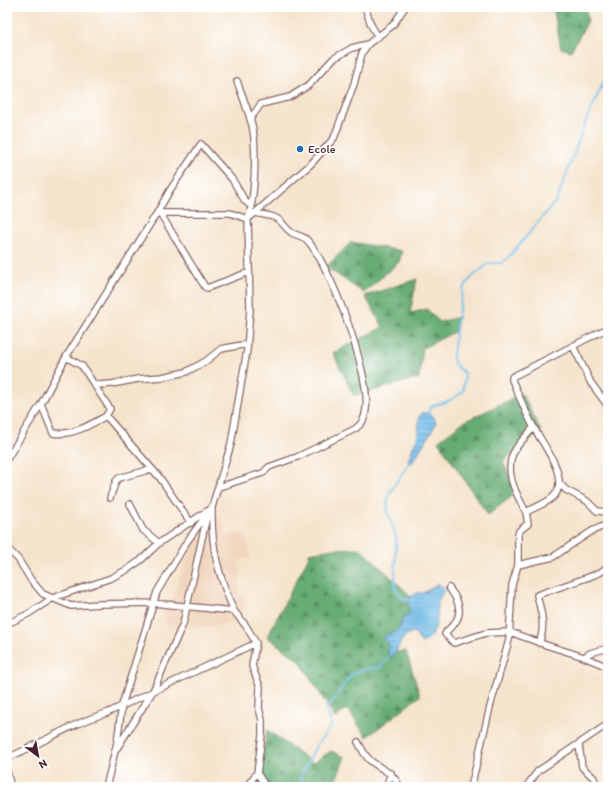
<svg xmlns="http://www.w3.org/2000/svg" width="615" height="794" font-family="Itim,sans-serif">
<style>
.built{fill:#f1d5bd}
.forest{fill:url(#forest-firs);stroke:#58664f}
.water{fill:url(#water-rules);stroke:#5d6e8b}
.lines{fill:none;stroke-linecap:round;stroke-linejoin:round}
.stream{stroke:#70beeb;stroke-width:2}
.street-casing{stroke:#866463;stroke-width:8}
.street{stroke:#fff;stroke-width:5.5}
.poi-dot{fill:#1f6fb2;stroke:#fff;stroke-width:1.5}
.labels{text-anchor:middle;dominant-baseline:central;stroke-width:3.5;stroke-linejoin:round;paint-order:stroke}
.poi-label{font-size:12px;fill:#4a1f2b;stroke:#fff;text-anchor:start}
</style>
<defs>
<pattern id="forest-firs" width="22" height="20" patternUnits="userSpaceOnUse"><rect width="22" height="20" fill="#66ac73"/><path d="M5 1l3.5 6h-7zM16 11l3.5 6h-7z" fill="#568b5f"/></pattern>
<pattern id="water-rules" width="6" height="5" patternUnits="userSpaceOnUse"><rect width="6" height="5" fill="#70beeb"/><path d="M0 2.5h6" fill="none" stroke="#5e9abf"/></pattern>
</defs>
<rect width="100%" height="100%" fill="#fff"/>
<filter id="ink" filterUnits="userSpaceOnUse"><feTurbulence type="fractalNoise" baseFrequency=".025" numOctaves="2"/><feDisplacementMap in="SourceGraphic" scale="8" xChannelSelector="R" yChannelSelector="G"/><feConvolveMatrix kernelMatrix="1 2 1 2 8 2 1 2 1" color-interpolation-filters="sRGB"/></filter>
<filter id="wash" filterUnits="userSpaceOnUse"><feTurbulence type="fractalNoise" baseFrequency=".012" numOctaves="4" result="noise"/><feDisplacementMap in="SourceGraphic" scale="16" xChannelSelector="R" yChannelSelector="G"/><feGaussianBlur stdDeviation="0.9" result="paint"/><feColorMatrix in="noise" values="0 0 0 0 0 0 0 0 0 0 0 0 0 0 0 0 0 1.4 0 .05"/><feComposite in="paint" operator="in"/></filter>
<g filter="url(#wash)">
<rect width="100%" height="100%" fill="#f5e4cc"/>
<path class="built" d="M211,512l13,5 1,19 20,-3 6,25 -13,3 3,11 -3,22 8,1 -8,29 -71,4 -5,-25h9l22,-64 11,-1z"/>
<path class="forest" d="M553,7h35l-2,3 2,11 -17,30 -10,-3z
M351,242l51,9 -3,11 -35,31 -38,-26z
M417,279l-7,34 17,-4 13,13 18,-5 -2,14 -33,17 -4,30 -65,18 -21,-43 50,-26 -18,-31z
M522,394l19,37 -38,30 13,32 -28,22 -50,-74 25,-19z
M360,548l51,48 -3,6 2,11 -7,4 -3,11 -9,7 -3,19 3,2 5,-4 10,-1 14,45 -53,41 -20,-28 -12,9 -35,-57 -33,-24 41,-79 1,-5 23,-4z
M267,730l46,33 18,-12 14,6 -12,30h-75z"/>
<path class="water" d="M422,413h5l7,4 2,7 -24,39 -4,-3 10,-25 1,-18z
M438,584l4,2 2,5c-2,3 -6,9 -6,12 -2,17 1,30 -15,40l-3,-2 -6,-9c-14,2 -13,16 -22,24l-4,-2 1,-11 -6,-4 3,-4c11,0 15,-8 17,-18l7,-4 -2,-11 3,-6 5,-3h7z"/>
<g class="lines">
<path class="stream" d="M427,414l5,-8 17,-5 14,-9 2,-18 -11,-10 -1,-6 3,-32 7,-37 8,-11 13,-11 5,-4h12l6,-4 50,-59 28,-77 23,-51
M411,601l-9,-3 -7,-10 1,-52 -8,-23 -1,-11 3,-10 21,-32
M299,787l3,-13 14,-28 16,-21 -6,-17c24,-22 13,-38 54,-41l11,-14"/>
</g>
</g>
<g filter="url(#ink)">
<g class="lines">
<defs>
<path id="street" d="M365,7l6,18 7,12
M250,119l11,-15 29,-7 19,-12 24,-26 19,-11 16,-4
M157,213l13,-23 31,-46 31,35 13,22 7,6
M160,213l45,74 2,1 42,-16
M573,346l18,37 17,23
M66,357l16,9 28,43 -4,7 54,62 31,45
M96,385l16,-1 26,-5 24,-2 24,-5 20,-11 15,-12 26,-5
M106,416c-16,9 -34,20 -53,17l-12,-29 25,-47 91,-144h73l18,6c7,-21 9,-73 4,-94 -4,-15 -10,-30 -15,-44
M7,459l34,-55
M559,483l7,7 21,11 10,10 11,1
M219,487l44,-14 6,-6 28,-10 58,-28c7,-5 10,-10 11,-20 5,-34 -36,-146 -60,-170 -4,-3 -10,-4 -14,-6 -6,-4 -8,-9 -13,-13 -6,-5 -16,-5 -23,-7
M110,498l6,-17 3,-3 33,-9
M130,504l13,26 16,13
M212,508c-1,40 6,66 22,103
M526,512c-10,-18 -24,-43 -10,-64 5,-7 12,-14 18,-21
M7,548l11,11 13,21 12,14 28,12 29,-2 53,-1 81,8 12,15 10,17 -4,23 8,21 -1,21 3,12v15l-5,38 -11,14
M518,565l35,-8 39,-26 16,-7
M449,588c9,11 15,24 5,36 -3,4 -7,5 -9,10l9,9 32,-10 24,-1 36,13 38,12 24,10
M7,624l21,-10 25,-16 58,-20 17,-9 13,-9 18,-17 48,-32
M539,643c7,-16 2,-32 -2,-48l52,-18 12,-5 7,-6
M584,657l6,-4 18,-5
M358,742c4,7 7,15 14,20 12,9 22,11 28,25
M579,745l3,22 12,11 2,9
M117,748l36,-57 30,-67 24,-108
M7,758c34,-14 65,-35 100,-45l149,-70
M7,772l4,15
M257,773l9,14
M106,787l11,-44 5,-38 35,-113 29,-49 26,-36 19,-63 16,-94 3,-41 -2,-90 63,-55 23,-26 20,-54 8,-31 6,-9 25,-19 12,-18
M386,787l5,-14
M471,787l19,-80 19,-67 3,-55 6,-20v-30l1,-4 9,-7 -2,-12c9,-5 23,-9 29,-17 14,-18 -12,-51 -21,-67 -8,-15 -15,-32 -22,-48v-3l96,-49
M526,787l12,-16 70,-47"/>
</defs>
<use href="#street" class="street-casing"/>
<use href="#street" class="street"/>
</g>
</g>
<circle class="poi-dot" cx="300" cy="149" r="4"/>
<g class="labels">
<g class="poi-label">
<text x="308" y="149">Ecole</text>
</g>
</g>
<rect width="615" height="794" fill="none" stroke="#fff" stroke-width="24"/>
<g transform="translate(38 756) rotate(148)" stroke="#ffffff" stroke-width="3" paint-order="stroke">
<path d="M0-3L7 15L0 10L-7 15Z" fill="#4a1f2b"/>
<text y="-6" font-size="11" font-weight="bold" text-anchor="middle" fill="#4a1f2b">N</text>
</g>
</svg>
